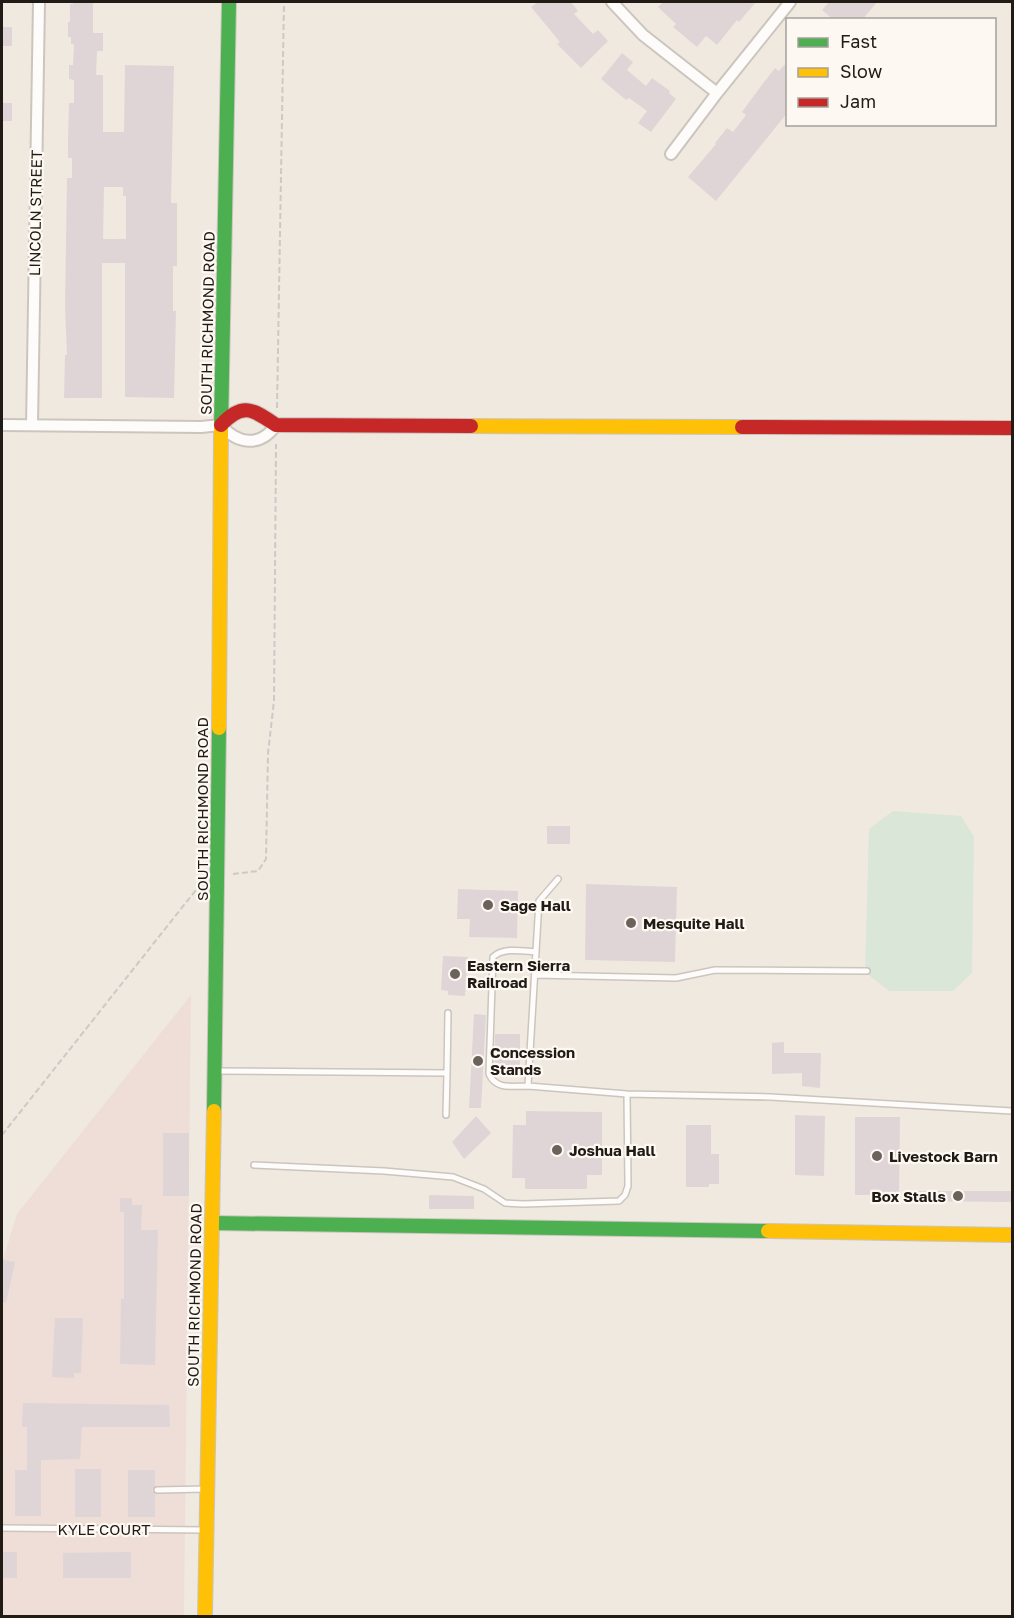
<svg xmlns="http://www.w3.org/2000/svg" width="1014" height="1618" font-family="'Golos Text',sans-serif">
<style>
.industrial{fill:#efddd7}
.green{fill:#dae6d7}
.building{fill:#e0d5d6;fill-rule:evenodd}
.lines{fill:none;stroke-linecap:round;stroke-linejoin:round}
.lane-casing{stroke:#cbc5be;stroke-width:8}
.street-casing{stroke:#cbc5be;stroke-width:14}
.fast-casing{stroke:#cbc5be;stroke-width:16}
.slow-casing{stroke:#cbc5be;stroke-width:16}
.jam-casing{stroke:#cbc5be;stroke-width:16}
.path{stroke:#ccc9c6;stroke-width:2;stroke-dasharray:6 3;stroke-linecap:butt}
.lane{stroke:#fdfcfa;stroke-width:5}
.street{stroke:#fdfcfa;stroke-width:10}
.fast{stroke:#4caf50;stroke-width:14}
.slow{stroke:#ffc107;stroke-width:14}
.jam{stroke:#c62828;stroke-width:14}
.poi-dot{fill:#69635c;stroke:#fef8f2;stroke-width:2}
.labels{text-anchor:middle;dominant-baseline:central;stroke-width:4.5;stroke-linejoin:round;paint-order:stroke}
.street-label{font-size:15px;fill:#201b15;stroke:#fef8f2}
.poi-label{font-size:15px;font-weight:bold;fill:#201b15;stroke:#fef8f2;text-anchor:start}
</style>
<rect width="100%" height="100%" fill="#f0e9e0"/>
<path class="industrial" d="M191,995l-7,621h-182v-353l15,-49z"/>
<path class="green" d="M893,811l68,5 13,21 -2,136 -19,18h-64l-24,-19 4,-143z"/>
<path class="building" d="M73,2h20v31h10v18h-6l-1,24h7v57h21l1,-67 49,1 -3,137h6v63h-4v45h3l-2,87 -49,-1v-134h-23v135h-38l1,-43h2l-2,-49 2,-128h5v-20h-4v-19l1,-36h5v-23l-5,-1v-14h4l1,-21h-3v-7h-3v-15h2v-18h3zM104,187h19v9h3v43h-23z
M538,2h33l7,9 -4,3 19,20 5,-4 10,11 -27,27 -24,-24 3,-2 -29,-35z
M663,2h93l-17,20 -2,-2 -20,25 -11,-9 -9,11 -24,-20 3,-3 -18,-17z
M829,2h48l-15,18h-28l-12,-10z
M2,27h10v19h-10z
M622,53l11,9 -6,8 19,16 6,-8 18,13 -1,2 7,6 -25,33 -13,-9 9,-12 -18,-13 -3,2 -25,-21z
M788,61v51l-72,89 -28,-24 28,-33 -1,-1 12,-15 6,4 13,-17 -4,-3 19,-26 14,-18 4,3z
M2,103h10v18h-10z
M547,826h23v18h-23z
M586,884l91,3 -2,75 -90,-2z
M458,889l60,2 -1,47 -48,-1 1,-18h-13z
M443,956l25,1 -3,39 -17,-1v-4l-7,-1z
M474,1014l12,1 -5,93h-12z
M495,1034h25v41h-25l-1,-2z
M784,1042v11h37l-1,35 -18,-2v-13l-30,1v-31z
M526,1111l76,1v63h-15v14h-62v-11h-13l1,-53h13z
M795,1115l30,1 -1,60 -29,-1z
M476,1116l15,17 -27,26 -12,-17z
M855,1117h45l-1,78h-44z
M686,1125h25v29h8v30h-10v3h-23z
M163,1133h26v63h-26z
M904,1191h108v11l-108,-1z
M429,1195l45,1v13h-45z
M120,1198h12v7h10l-1,25h17l-3,135 -35,-1 1,-65h3v-87h-4z
M3,1260l12,2 -9,41 -4,-1z
M55,1318h28l-2,55h-7v5l-22,-1z
M23,1403l146,2 1,22h-88l-2,32 -39,1v56h-26v-46h12v-43h-5z
M75,1469h26v48h-26z
M128,1470h27v16l-3,4 3,4v23h-27z
M2,1552h15v26h-15z
M131,1552v26h-68v-25z"/>
<g class="lines">
<defs>
<path id="lane" d="M558,879l-19,22 -11,185 99,8 143,3 242,14
M535,975l141,3 39,-8 152,1
M216,1071l231,2 1,-60
M528,1086c-16,0 -32,4 -39,-12l4,-117c11,-10 29,-6 43,-5
M446,1115l1,-42
M254,1165l130,6 69,6 31,12 21,14 18,1 96,-3 6,-6 3,-9 -1,-92
M157,1490l50,-1
M2,1528l203,2"/>
<path id="street" d="M612,2l31,33 74,58
M671,154l46,-61 73,-91
M2,425l199,2 20,-2c16,19 39,23 55,0
M32,425l7,-423"/>
<path id="fast" d="M221,428l8,-426
M214,1111l5,-383
M212,1223l556,8"/>
<path id="slow" d="M471,426l271,1
M219,728l2,-300
M768,1231l244,4
M205,1616l9,-505"/>
<path id="jam" d="M221,425c21,-23 32,-16 55,0l195,1
M742,427l270,1"/>
</defs>
<use href="#lane" class="lane-casing"/>
<use href="#street" class="street-casing"/>
<use href="#fast" class="fast-casing"/>
<use href="#slow" class="slow-casing"/>
<use href="#jam" class="jam-casing"/>
<path class="path" d="M277,408l7,-406
M233,874l25,-3 8,-12 2,-106 6,-52 2,-257
M2,1135l201,-254"/>
<use href="#lane" class="lane"/>
<use href="#street" class="street"/>
<use href="#fast" class="fast"/>
<use href="#slow" class="slow"/>
<use href="#jam" class="jam"/>
</g>
<g class="poi-dot">
<circle cx="488" cy="905" r="6"/>
<circle cx="631" cy="923" r="6"/>
<circle cx="455" cy="974" r="6"/>
<circle cx="478" cy="1061" r="6"/>
<circle cx="557" cy="1150" r="6"/>
<circle cx="877" cy="1156" r="6"/>
<circle cx="958" cy="1196" r="6"/>
</g>
<g class="labels">
<g class="street-label">
<text transform="translate(35 213) rotate(-89)">LINCOLN STREET</text>
<text transform="translate(207 323) rotate(-89)">SOUTH RICHMOND ROAD</text>
<text transform="translate(202 809) rotate(-90)">SOUTH RICHMOND ROAD</text>
<text transform="translate(194 1295) rotate(-89)">SOUTH RICHMOND ROAD</text>
<text x="104" y="1529">KYLE COURT</text>
</g>
<g class="poi-label">
<text x="500" y="905">Sage Hall</text>
<text x="643" y="923">Mesquite Hall</text>
<text x="467" y="965">Eastern Sierra<tspan x="467" dy="17">Railroad</tspan></text>
<text x="490" y="1052">Concession<tspan x="490" dy="17">Stands</tspan></text>
<text x="569" y="1150">Joshua Hall</text>
<text x="889" y="1156">Livestock Barn</text>
<text x="946" y="1196" text-anchor="end">Box Stalls</text>
</g>
</g>
<rect width="1014" height="1618" fill="none" stroke="#201b15" stroke-width="6"/>
<rect x="786" y="18" width="210" height="108" fill="#fef8f2" stroke="#a5a09a" stroke-width="1.5"/>
<rect x="798" y="38" width="30" height="9" fill="#4caf50" stroke="#a5a09a" stroke-width="1.5"/>
<text x="840" y="48" font-size="18" fill="#201b15">Fast</text>
<rect x="798" y="68" width="30" height="9" fill="#ffc107" stroke="#a5a09a" stroke-width="1.5"/>
<text x="840" y="78" font-size="18" fill="#201b15">Slow</text>
<rect x="798" y="98" width="30" height="9" fill="#c62828" stroke="#a5a09a" stroke-width="1.5"/>
<text x="840" y="108" font-size="18" fill="#201b15">Jam</text>
</svg>
